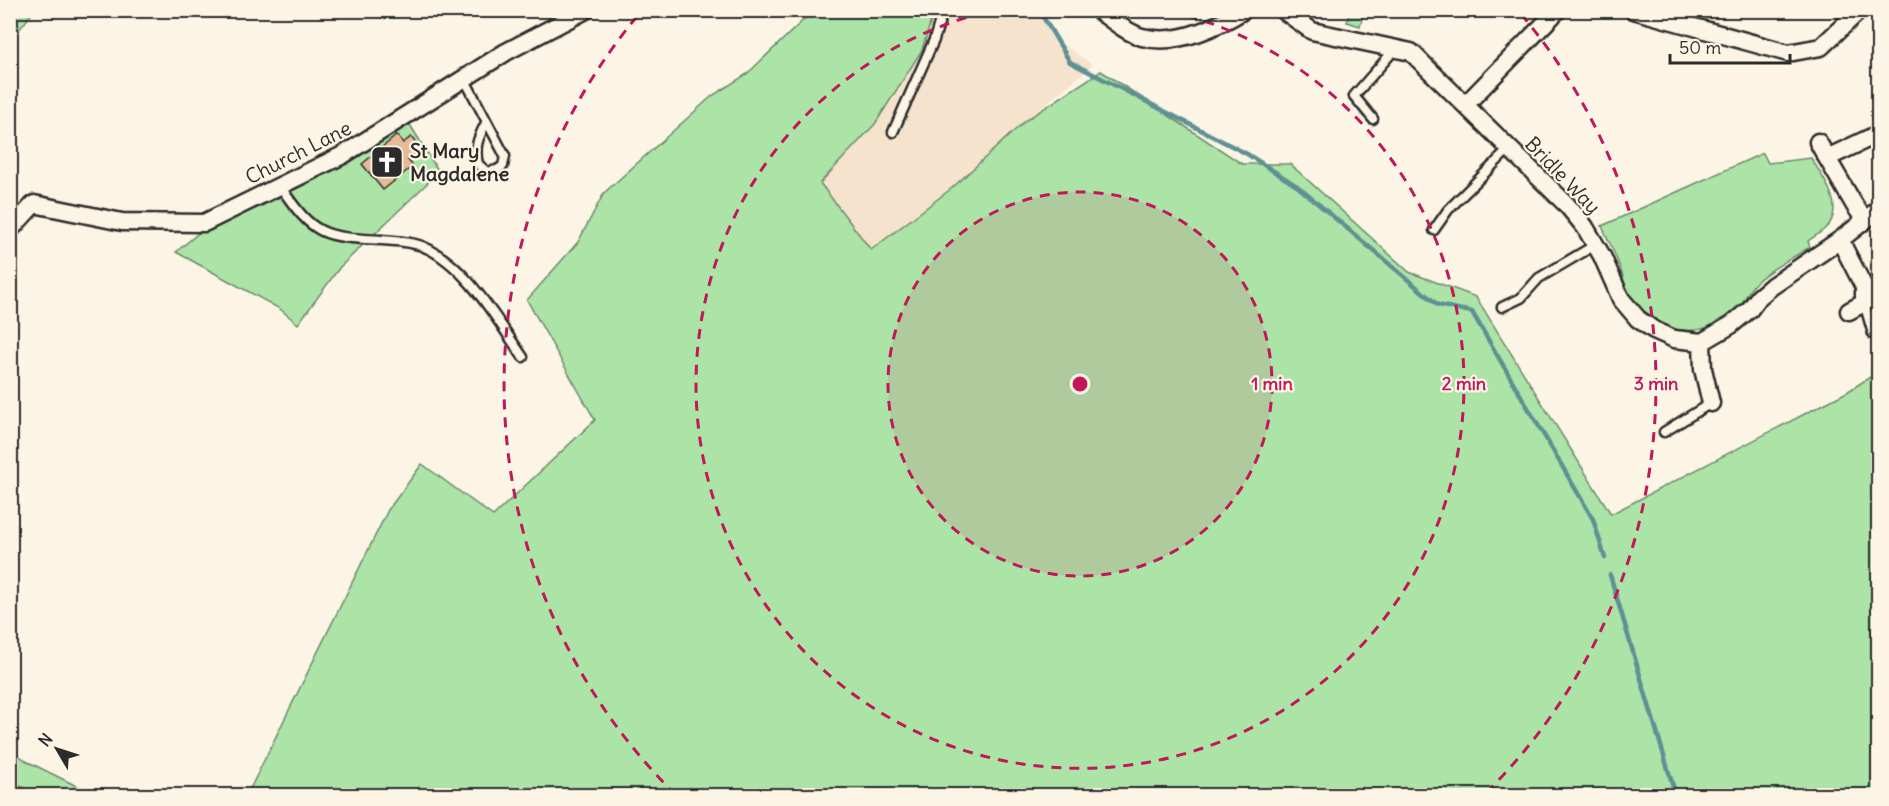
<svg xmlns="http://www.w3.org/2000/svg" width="1889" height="806" font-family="Delius,sans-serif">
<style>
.built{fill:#f6e3ce}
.green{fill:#ace4a8;stroke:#6c886a;stroke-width:1.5}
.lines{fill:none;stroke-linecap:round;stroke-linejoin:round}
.stream{stroke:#5f9093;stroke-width:4.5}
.building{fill:#e7ba98;stroke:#2b2b2b;stroke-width:1.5}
.lane-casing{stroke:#2b2b2b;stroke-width:13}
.street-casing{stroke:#2b2b2b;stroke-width:21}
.lane{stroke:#fcf5e5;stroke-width:8}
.street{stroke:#fcf5e5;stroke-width:16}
.ring{fill:none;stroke:#c2185b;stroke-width:3;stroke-dasharray:10 8}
.labels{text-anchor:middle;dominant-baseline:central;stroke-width:4.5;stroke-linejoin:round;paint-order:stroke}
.poi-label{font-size:20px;font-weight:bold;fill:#2b2b2b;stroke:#fcf5e5;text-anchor:start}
.street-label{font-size:20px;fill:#2b2b2b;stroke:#fcf5e5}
.centre{fill:#c2185b;stroke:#fcf5e5;stroke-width:3}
.ring-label{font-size:18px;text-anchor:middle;font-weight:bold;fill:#c2185b;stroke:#fcf5e5;stroke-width:4.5;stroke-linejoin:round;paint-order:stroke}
</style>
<rect width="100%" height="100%" fill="#fcf5e5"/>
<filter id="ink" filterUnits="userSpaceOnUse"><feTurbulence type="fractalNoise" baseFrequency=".0167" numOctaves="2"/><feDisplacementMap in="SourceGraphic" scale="12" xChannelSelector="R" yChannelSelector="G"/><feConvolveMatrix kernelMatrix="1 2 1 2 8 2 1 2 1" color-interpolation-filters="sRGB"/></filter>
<g filter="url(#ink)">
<path class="built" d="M934,11h112l-5,3 11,23 41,28 -73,60 -68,63 -81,62 -57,-62 108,-138z"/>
<path class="green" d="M11,10l23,1 -23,29 -1,-29z
M814,10l120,1 -12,39 -47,74 -55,59 51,67 81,-62 74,-68 75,-49 141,93h48l119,108 67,25 135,217 236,-122 31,-20v423h-1631l141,-285 34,-46 71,52 102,-96 -68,-120 51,-58 26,-49 108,-97 35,-22z
M1350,11h14l-4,15 -13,-4z
M409,123l30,49 -99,95 -42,57 -18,-15 -104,-57 26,-22 59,-24 98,-52z
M1763,153l5,10 43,-5c10,17 32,44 19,65 -4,7 -15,13 -22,18l2,6c-17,11 -39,21 -54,35 -10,10 -13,24 -24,33 -36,26 -76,18 -101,-17 -6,-8 -7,-21 -11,-30 -5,-15 -12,-28 -18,-42z
M11,750l17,12 67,33h-58l-26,-14z"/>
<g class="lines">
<path class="stream" d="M1039,10l31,52 177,92 50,32 141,119 34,7 121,207 12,39
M1610,575l66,221"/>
</g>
<path class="building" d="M397,135l6,8 8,-6 10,12 -13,11 5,6 -30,24 -21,-26z"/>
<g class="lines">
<defs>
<path id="lane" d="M464,78l41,78 -2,10 -6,4 -10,2 -9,-8c-4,-17 0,-26 8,-41
M1373,119l-19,-23 42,-48
M893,132l41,-92 9,-30
M280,186c34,50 42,51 102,54 14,1 27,1 40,6 44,18 74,73 101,111
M1434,230l14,-20 61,-61
M1864,303l9,31
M1502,307l19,-9 18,-20 56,-33
M1664,432l47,-29"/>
<path id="street" d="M1098,10c13,9 29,23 44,27 34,9 73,-9 102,-27
M1283,10l29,21 99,21 156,153 18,22 17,29 19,43 17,20 16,11 20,9 28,3 29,-17 19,-16 9,-12 13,-11 68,-46 38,-30
M1633,10l155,43 33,-6 39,-37
M1465,105l93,-95
M1818,142l9,16
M1865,220l-10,-14 -28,-48 51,-24
M10,230l24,-26 88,18 82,1 139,-68 163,-103 80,-42
M1840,240l24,47v16l-15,8
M1702,342l1,27 8,34"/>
</defs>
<use href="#lane" class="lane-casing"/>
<use href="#street" class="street-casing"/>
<use href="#lane" class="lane"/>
<use href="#street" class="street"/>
</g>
</g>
<circle cx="1080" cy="384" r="192" fill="#c2185b" fill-opacity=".12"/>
<g class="ring">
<circle cx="1080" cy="384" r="192"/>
<path d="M1170 11A384 384 0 1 1 990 11"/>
<path d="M676 795A576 576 0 0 1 639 14M1521 14A576 576 0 0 1 1484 795"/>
</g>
<defs>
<symbol id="church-square" viewBox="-11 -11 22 22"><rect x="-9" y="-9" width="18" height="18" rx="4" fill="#2b2b2b" stroke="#fcf5e5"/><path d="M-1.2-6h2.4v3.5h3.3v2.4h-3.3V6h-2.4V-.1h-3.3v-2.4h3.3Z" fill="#fff"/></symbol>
</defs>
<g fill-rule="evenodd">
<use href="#church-square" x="368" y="143" width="38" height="38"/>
</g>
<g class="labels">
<g class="poi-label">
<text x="410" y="150">St Mary<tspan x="410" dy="23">Magdalene</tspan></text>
</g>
<g class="street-label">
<text transform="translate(298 152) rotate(-27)">Church Lane</text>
<text transform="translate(1563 175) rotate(46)">Bridle Way</text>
</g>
</g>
<circle cx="1080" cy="384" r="9" class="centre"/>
<g class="ring-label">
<text x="1272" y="390">1 min</text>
<text x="1464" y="390">2 min</text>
<text x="1656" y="390">3 min</text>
</g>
<rect width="1889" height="806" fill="none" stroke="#fcf5e5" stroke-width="36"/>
<rect x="18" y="18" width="1853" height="770" fill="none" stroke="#2b2b2b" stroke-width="2" filter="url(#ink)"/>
<g transform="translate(57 749) rotate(309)" stroke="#fcf5e5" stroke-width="4.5" paint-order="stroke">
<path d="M0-4.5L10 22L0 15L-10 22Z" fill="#2b2b2b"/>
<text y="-9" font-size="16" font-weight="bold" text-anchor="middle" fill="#2b2b2b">N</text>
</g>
<path d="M1670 54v9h120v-9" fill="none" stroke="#2b2b2b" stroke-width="3"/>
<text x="1679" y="54" font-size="18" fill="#2b2b2b" stroke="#fcf5e5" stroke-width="4.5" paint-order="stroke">50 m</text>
</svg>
